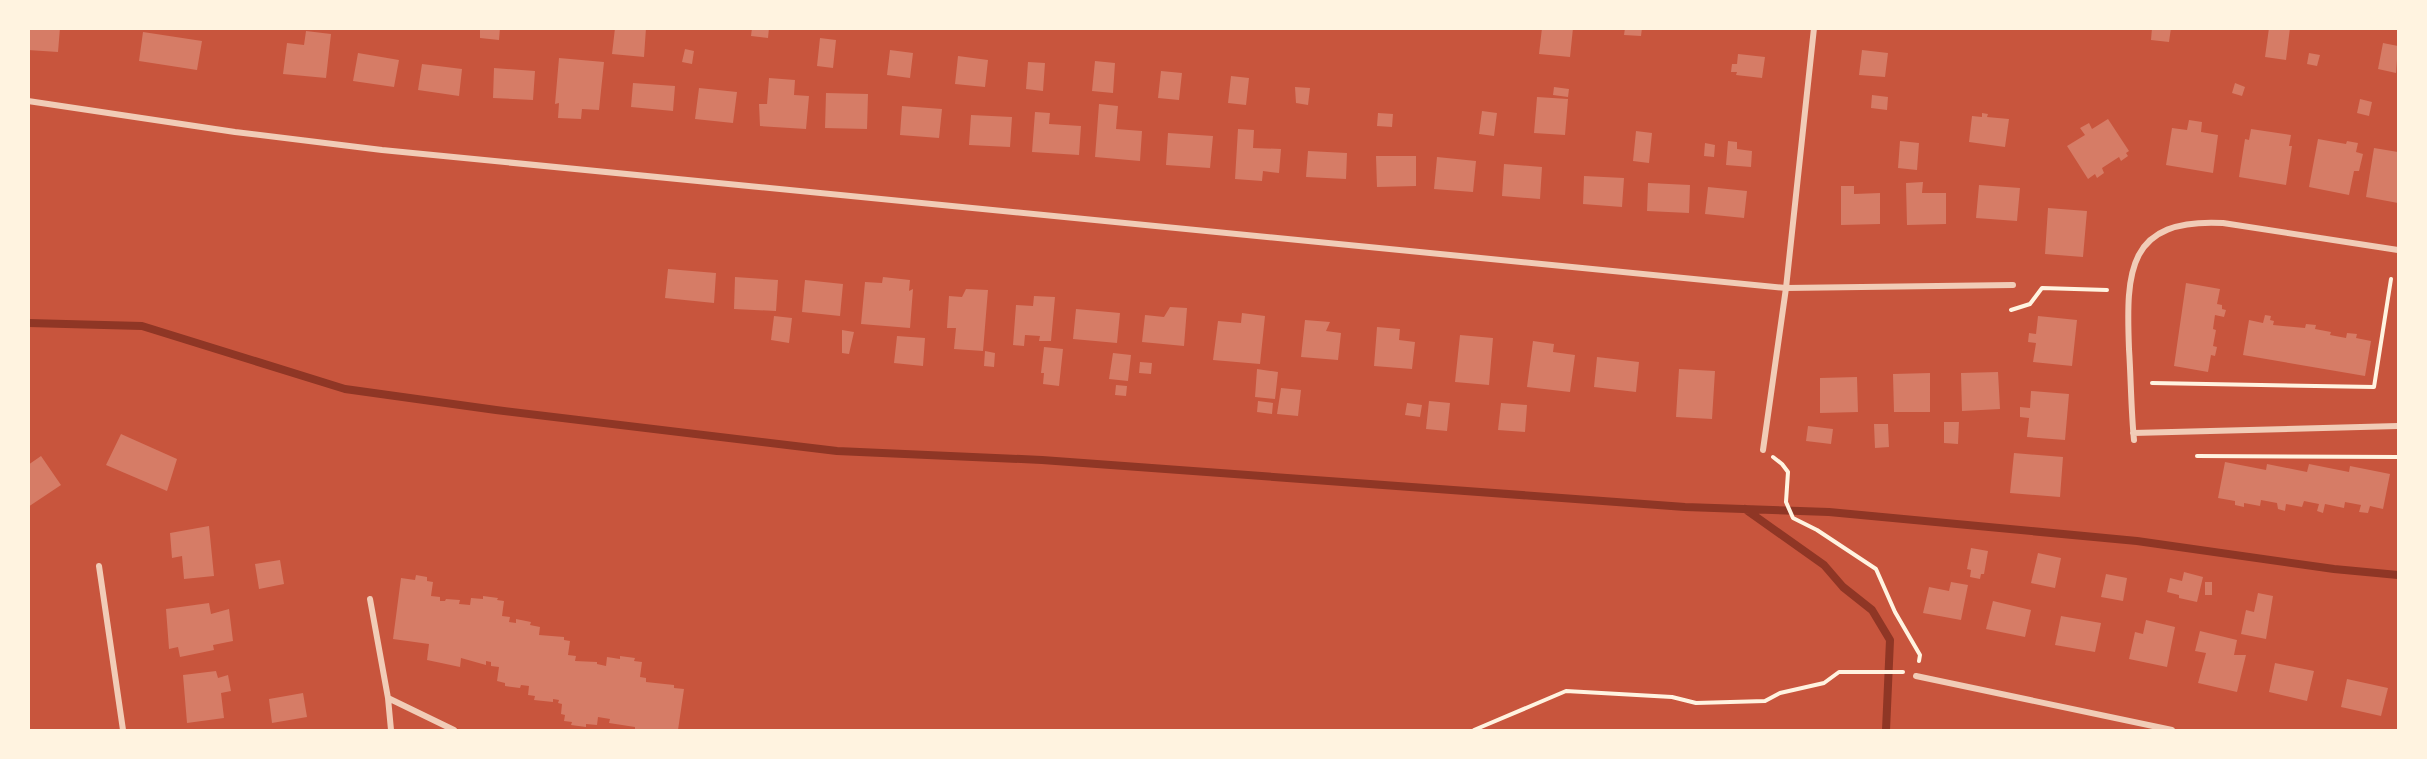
<svg xmlns="http://www.w3.org/2000/svg" width="2427" height="759" font-family="'Alegreya Sans',sans-serif">
<style>
.lines{fill:none;stroke-linecap:round;stroke-linejoin:round}
.stream{stroke:#8f3625;stroke-width:8}
.building{fill:#d67c66}
.path{stroke:#fff3e0;stroke-width:4}
.minor{stroke:#f1ccb7;stroke-width:6}
</style>
<rect width="100%" height="100%" fill="#c8553d"/>
<g class="lines">
<path class="stream" d="M28,323l114,3 203,63 151,21 341,41 205,9 643,47 144,5 308,29 197,28 64,6
M1745,509l79,56 19,22 29,23 18,30 -4,90"/>
</g>
<path class="building" d="M28,28h32l-2,24 -30,-2z
M480,28h20l-1,12 -19,-2z
M615,28h31l-2,29 -32,-3z
M752,28h17l-1,10 -17,-2z
M1542,28h31l-3,29 -31,-3z
M1625,28h17l-1,8 -17,-1z
M2152,28h19l-2,14 -18,-2z
M2269,28h21l-4,32 -21,-3z
M306,31l25,3 -5,44 -43,-4 4,-31 17,2z
M143,32l59,9 -5,29 -58,-9z
M820,38l16,2 -3,28 -16,-2z
M2383,43l15,3 -2,27 -18,-4z
M685,49l9,2 -2,13 -10,-2z
M890,50l23,3 -3,25 -23,-3z
M1862,50l26,3 -3,24 -26,-2z
M358,53l41,7 -5,27 -41,-6z
M2309,53l11,2 -3,11 -10,-2z
M1738,54l27,3 -3,21 -26,-3 1,-3h-6l1,-8h5z
M958,56l30,4 -3,27 -30,-3z
M559,58l45,4 -5,48 -17,-1 -1,10 -23,-1 1,-15 -4,1z
M1095,61l20,2 -2,30 -21,-2z
M1028,62l17,1 -2,28 -17,-2z
M422,64l40,5 -3,27 -41,-6z
M494,68l41,3 -2,29 -40,-2z
M1161,71l21,2 -3,27 -21,-2z
M1231,76l18,2 -3,27 -18,-2z
M769,78l26,2 -1,15 15,1 -3,33 -46,-3 -1,-22h8z
M633,83l42,3 -2,25 -42,-4z
M2235,83l10,4 -3,9 -10,-3z
M1295,87l15,1 -2,17 -12,-2z
M1554,87l15,2 -1,8 -15,-2z
M699,88l38,4 -4,31 -38,-4z
M826,93l42,1 -1,35 -42,-1z
M1872,95l16,2 -1,13 -16,-2z
M1537,97l31,2 -3,36 -31,-2z
M2360,99l12,3 -3,14 -12,-3z
M1099,104l19,2 -2,23 26,2 -2,30 -45,-4z
M902,106l40,3 -3,29 -39,-3z
M1482,111l15,2 -3,23 -15,-2z
M1035,112l15,1 -1,11 32,2 -2,29 -47,-3z
M1378,113l15,1 -1,13 -15,-1z
M1982,113l6,1 -1,3 22,2 -4,28 -36,-5 3,-26 10,1z
M971,115l41,2 -2,30 -41,-2z
M2108,119l21,32 -3,2 2,3 -7,5 -2,-4 -17,11 2,5 -7,5 -2,-4 -7,5 -21,-33 18,-11 -5,-7 9,-5 3,6z
M2189,120l13,2 -1,10 17,3 -5,38 -47,-8 6,-37 15,2z
M1238,129l16,1 -1,18 28,1 -2,24 -16,-2 -1,10 -27,-2z
M2251,129l40,6 -2,11h3l-6,39 -47,-8 6,-38 4,1z
M1636,131l16,2 -3,30 -16,-2z
M1168,133l45,3 -3,32 -44,-3z
M2318,139l28,5 1,-3 11,2 -2,9 7,2 -4,17h-5l-5,24 -40,-8z
M1728,141l9,1v7l15,2 -1,16 -25,-2z
M1900,141l19,2 -2,27 -19,-2z
M1705,143l10,2 -1,12 -10,-1z
M2374,148l24,4v51l-32,-6z
M1308,151l39,2 -1,26 -40,-2z
M1376,156h40v30l-39,1z
M1437,157l39,4 -3,31 -39,-3z
M1504,164l38,3 -2,32 -38,-3z
M1584,176l40,2 -2,29 -39,-3z
M1923,182l-1,11h24v31l-39,1 -1,-42z
M1648,183l42,2 -1,28 -42,-2z
M1979,185l41,3 -3,33 -41,-3z
M1841,186h13v8l26,-1v31l-39,1z
M1708,187l39,4 -3,27 -39,-4z
M2048,208l39,3 -4,46 -38,-3z
M668,269l48,4 -2,30 -49,-5z
M735,277l43,3 -2,31 -42,-2z
M883,277l27,3 -1,11 4,-2 -3,39 -49,-4 4,-42 17,1z
M805,280l38,4 -3,32 -38,-4z
M2186,283l34,6 -3,15 5,1v4l4,1 -2,7 -9,-2 -2,14 3,1 -3,16 4,1 -2,9 -4,-1 -3,17 -34,-6z
M966,289l22,1 -5,61 -29,-2 2,-21h-9l2,-32 13,1z
M1034,296l21,1 -4,44h-12l1,-5 -15,-1 -1,11 -11,-1 3,-40 17,1z
M1170,307l17,1 -3,38 -42,-4 3,-27 19,2z
M1076,309l44,4 -3,30 -44,-4z
M1242,313l23,3 -5,48 -47,-4 5,-39 23,2z
M2265,315l6,1 -1,4 4,1 -1,4 32,3 1,-4 10,1 -1,4 16,3 -1,3 16,3 1,-5 10,1 -1,4 15,3 -6,35 -122,-21 6,-35 14,3z
M774,316l18,2 -3,25 -18,-3z
M2038,316l39,4 -5,46 -39,-4 3,-19 -8,-1 1,-9 7,1z
M1305,320l25,2 -4,9 15,2 -3,27 -37,-3z
M1377,327l23,2 -1,11 16,2 -3,27 -38,-3z
M842,330l12,2 -5,22 -7,-1z
M1460,335l33,3 -4,47 -34,-3z
M897,336l28,2 -2,28 -29,-3z
M1533,341l21,3 -1,8 22,3 -5,37 -43,-5z
M1044,347l19,2 -4,37 -16,-2 1,-11h-3z
M985,351l10,2 -1,14 -10,-1z
M1113,353l18,2 -3,26 -19,-2z
M1597,357l42,5 -3,30 -42,-5z
M1140,362l12,1 -1,11 -12,-1z
M1257,369l21,3 -3,27 -20,-2z
M1679,369l36,2 -3,48 -36,-2z
M1998,372l2,37 -38,2 -1,-38z
M1930,373v39h-36l-1,-38z
M1857,377l1,35 -38,1v-35z
M1116,385l11,1 -1,10 -11,-1z
M1281,388l20,2 -3,26 -21,-2z
M2031,391l38,3 -4,46 -38,-3 2,-19 -9,-1v-10l10,1z
M1258,401l15,2 -1,11 -15,-2z
M1429,401l21,2 -3,28 -21,-2z
M1407,403l15,2 -2,12 -15,-2z
M1501,403l26,2 -2,27 -27,-2z
M1944,422h15l-1,22 -14,-1z
M1874,424h14l1,23 -14,1z
M1808,426l25,3 -2,15 -25,-3z
M121,434l56,25 -10,32 -61,-26z
M2014,453l49,4 -3,40 -50,-4z
M41,456l20,29 -33,22v-42z
M2225,462l41,8 1,-6 40,8 2,-8 40,8 1,-6 40,8 -7,35 -13,-3 -2,7 -9,-1 2,-7 -16,-3 -1,6 -19,-4 -2,9 -6,-2 2,-7 -15,-3 -2,6 -16,-3 -1,7 -7,-2 -1,-6 -16,-3 -1,6 -16,-3v4l-9,-2v-4l-17,-3z
M209,526l5,50 -30,3 -2,-23 -10,2 -2,-25z
M1971,548l17,3 -4,23h-3l-1,5 -10,-2 1,-7 -4,-1z
M2038,553l23,5 -6,30 -24,-5z
M280,560l4,24 -25,5 -4,-25z
M2184,572l19,5 -6,25 -18,-4v-3l-12,-3 3,-14 12,3z
M2106,574l21,4 -4,23 -22,-4z
M416,575l11,2v4l6,1 -2,14 9,1v4h5l1,-2 14,1 -1,4 11,1 1,-7 12,1v-3l15,2 -1,2 7,1 -2,15 8,1 -1,5 7,1v-4l15,3 -1,3 10,2 -1,8 25,2v3l6,1 -2,14 8,1 -1,5 22,1v2l9,2 1,-9 13,2v-3l15,2 -1,3 8,1 -2,15 6,1v4l28,3v3l10,1 -6,41h-43v-3l-26,-4 1,-4 -12,-2 -1,8 -11,-1v3l-15,-2 1,-3 -8,-1 1,-6 -4,-1 1,-10 -4,-1 1,-3 -6,-1v3l-19,-2 1,-4 -7,-1 1,-9 -8,-1 -1,3 -15,-2v-3l-8,-2 2,-14 -8,-1v-4l-5,-1v4l-25,-7 -1,9 -33,-7 2,-16 -36,-5 8,-61 14,2z
M1951,582l17,3 -7,35 -38,-7 6,-26 20,4z
M2205,582h7v13h-7z
M2258,593l15,3 -7,43 -25,-5 5,-24 8,2z
M1993,601l38,9 -6,27 -39,-8z
M209,603l2,11 18,-5 4,32 -20,4 1,5 -34,7 -2,-10 -9,2 -3,-40z
M2061,616l40,7 -6,29 -40,-7z
M2146,620l29,7 -8,40 -38,-8 6,-27 8,2z
M2200,631l37,9 -3,15h12l-9,37 -39,-9 8,-30 -11,-2z
M2275,663l39,8 -7,30 -38,-9z
M216,671l2,7 10,-3 3,16 -10,2 3,25 -37,5 -4,-48z
M2347,679l41,9 -7,28 -40,-9z
M303,693l4,24 -35,6 -3,-24z"/>
<g class="lines">
<path class="path" d="M2011,310l19,-6 12,-16 65,2
M2152,383l222,4 17,-108
M2197,456l201,1
M1773,457l9,7 6,8 -2,30 7,16 24,12 59,39 19,43 25,43 -1,6
M1474,730l92,-39 106,6 24,6 69,-2 15,-8 44,-10 15,-11h64"/>
<path class="minor" d="M28,101l207,31 147,18 1404,138 227,-3
M2133,433l265,-7
M2134,440c-3,-30 -3,-61 -5,-91 -3,-78 -2,-131 94,-126l175,27
M1763,450l23,-162 28,-260
M99,566l24,164
M370,599l18,99
M1916,676l256,54
M391,730l-3,-32 66,32"/>
</g>
<rect width="2427" height="759" fill="none" stroke="#fff3e0" stroke-width="60"/>
</svg>
